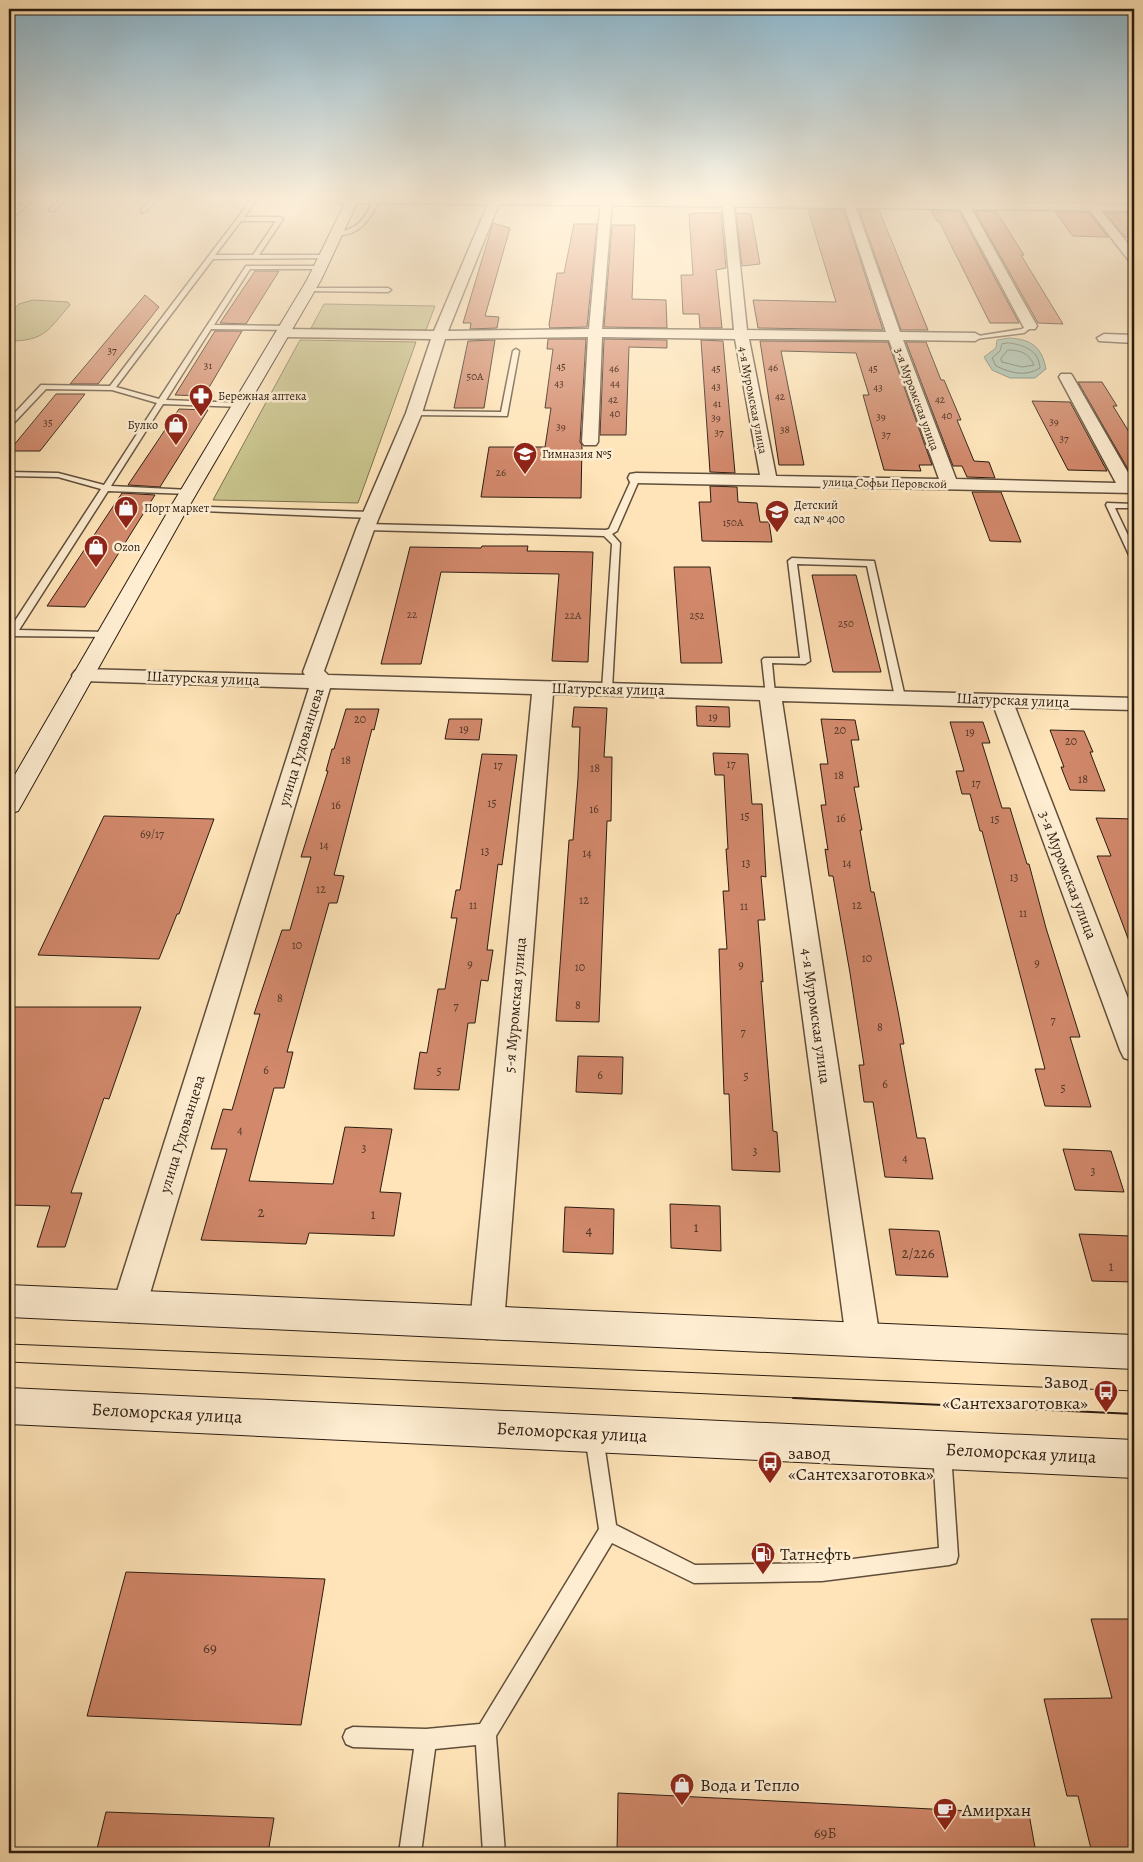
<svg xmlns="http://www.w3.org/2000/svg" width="1143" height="1862" font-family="Alegreya,serif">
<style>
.green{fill:#c7c28a;stroke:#796f4e}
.water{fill:#a0bfaf;stroke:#717e70}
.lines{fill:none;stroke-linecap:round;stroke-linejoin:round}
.shore{stroke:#666e60;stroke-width:1}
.building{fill:#d1886b;stroke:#2b1c11}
.lane-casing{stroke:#604e3b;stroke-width:3}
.street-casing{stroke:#604e3b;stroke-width:3}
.secondary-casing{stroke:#2b1c11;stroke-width:2}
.lane{fill:#feedd1;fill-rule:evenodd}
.street{fill:#feedd1;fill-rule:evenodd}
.secondary{fill:#feedd1;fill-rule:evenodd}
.tram-far1{stroke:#2b1c11;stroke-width:1}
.tram{stroke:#2b1c11;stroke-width:2}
.labels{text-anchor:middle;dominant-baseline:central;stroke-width:5;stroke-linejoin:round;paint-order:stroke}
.far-number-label{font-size:11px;fill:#543728}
.far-poi-label{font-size:12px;fill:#2b1c11;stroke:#feedd1;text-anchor:start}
.far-street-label{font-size:12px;fill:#2b1c11;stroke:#feedd1}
.number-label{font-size:12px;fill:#543728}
.street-label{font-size:15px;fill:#2b1c11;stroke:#feedd1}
.near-number-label{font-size:15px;fill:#543728}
.near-poi-label{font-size:18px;fill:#2b1c11;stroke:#feedd1;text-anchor:start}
.near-street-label{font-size:18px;fill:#2b1c11;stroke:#feedd1}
</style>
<rect width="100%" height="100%" fill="#fee4b8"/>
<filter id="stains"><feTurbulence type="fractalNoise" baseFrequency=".004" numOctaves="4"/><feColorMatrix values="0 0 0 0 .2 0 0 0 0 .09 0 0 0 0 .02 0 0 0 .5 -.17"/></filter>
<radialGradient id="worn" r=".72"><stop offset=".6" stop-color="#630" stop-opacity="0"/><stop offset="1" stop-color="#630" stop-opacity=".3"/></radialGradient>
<path class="green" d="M33,300l35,2 2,3c-22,25 -25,36 -61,36v-27l10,-10z
M324,304l111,2 -9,24 -115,-2z
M300,340l116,2 -58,161 -145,-3z"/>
<path class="water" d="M1009,338c22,1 33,9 37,31l-11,9h-25l-18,-8 -8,-13 12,-9 1,-8z"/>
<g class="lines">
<path class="shore" d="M1009,343c16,2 30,8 31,25 -15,9 -29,5 -44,-2l-4,-8 8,-7 2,-7z
M1008,350c12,0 21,3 26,15l-12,2 -20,-5 -1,-3z"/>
</g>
<path class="building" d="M808,210h36l39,120 -125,-2 -5,-28 83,2z
M859,210h20l49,120h-27z
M931,211h28l60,112h-29l-51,-102h-2z
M975,211h21l28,44h-3l42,69 -25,-1z
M1055,212h34l19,25 -35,-1z
M694,213h27l5,55 -10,2 6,58h-22l-1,-14h-16l-2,-39h12l-4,-61z
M736,213l15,1 9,50 -18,2z
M1105,213h29v24h-9z
M493,223l17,5 -25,88 14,1 -2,11 -27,1 1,-6h-8z
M574,224h23l-10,103 -37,1 -1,-3 8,-52h7z
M612,225h23l-3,74 34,1 1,28 -63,-1z
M255,271h24l-33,53 -26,-1z
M145,295l14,12 -61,77h-28z
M215,331h27l-38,65 -29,-1z
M548,339h38l-6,103 2,3 -1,53 -100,-1 8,-50h56l6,-39h-6l8,-59h-6z
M604,339l63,1v8l-38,-1 -3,88h-26z
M495,340l-11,68h-30l14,-67z
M701,340l22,1 12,132 -25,-1z
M760,341l128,1 44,123h-13l2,6 -37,-1 -21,-75h6l-13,-42 -75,-2 23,114h-25z
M906,342h20l15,38h3l17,40h-4l17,41 15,1 6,16 -28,-1 -5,-11h-9z
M1078,382h24l15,24h-4l21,34v31h-5z
M56,394h29l-45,57h-31z
M1032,401l38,1 37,69 -39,-1z
M179,409l29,1 -48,77 -32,-2z
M710,486l27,1 1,15 19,1 3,19h9l3,20 -70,-1 -3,-39h12z
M972,492h29l20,50 -31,-1z
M122,493l33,2 -70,112 -38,-1z
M482,546h46l-1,5 66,1 -5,110 -36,-1 7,-87 -118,-2 -20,92h-40l29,-117 71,1z
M674,567h36l12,96h-41z
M812,575h44l25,97h-48z
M696,706l33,1 1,20 -33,-1z
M574,707l33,1 -3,49h8l-1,64h-4l-8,201 -43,-1 13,-181h4l5,-62 2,-51h-8z
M346,709h33l-5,21 -2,-1 -38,146 10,1 -7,27h-8l-42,149h6l-9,36h-10l-25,93 84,3 12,-57 47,2 -12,63 21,1 -7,43 -85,-3 -3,11 -105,-4 26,-91h-16l12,-40 9,1 28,-96h-6l28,-84h8l21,-73h-10l27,-86h-2l6,-22h2z
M449,719h33l-3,21 -34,-1z
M821,719l34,1 4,20h-8l8,47h-5l8,43h-2l11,62h3l24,119 6,33h-4l17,94h8l8,41 -48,-2 -12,-75h-9l-5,-37h5l-14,-92 -17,-97h-4l-4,-27 3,1 -7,-45h5l-6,-41h8z
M950,722h33l7,21h-8l20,65h8l17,56h2l17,64 34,109h-10l21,70 -46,-1 -10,-37h10l-63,-238h-2l-10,-37h-8l-6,-23h8z
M1050,730l34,1 9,21h-3l15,39 -35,-1 -9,-23h3z
M713,753l35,1 4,50h10l4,73 -5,-1 4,44h-7l5,62 -2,-1 12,150 4,1 3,40 -48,-2 -3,-76h-5l-5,-145h8l-4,-58h6l-3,-42h2l-4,-74h-9z
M482,754l35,1 -15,110 -4,-1 -11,86h6l-5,31 -7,-1 -6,43h-7l-9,67 -45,-1 6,-37 7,1 11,-64h7l12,-71h-6l5,-28h4z
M104,816l110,3 -35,95h-2l-18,45 -121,-4z
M1096,818l38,1v129l-2,1 -35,-93h14z
M9,1007h132l-32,92 -5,-1 -33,95h11l-17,54h-28l13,-41 -41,-1z
M578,1056l45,1 -1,37 -46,-2z
M1063,1149l48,2 13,41 -49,-2z
M670,1204l50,2 1,45 -50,-3z
M565,1207l49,2 -1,45 -50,-2z
M889,1229l50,2 9,46 -52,-2z
M1079,1234l51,2 4,15v31l-42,-1z
M126,1572l199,7 -24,146 -214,-9z
M1091,1619h43v234h-42l-14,-57h-11l-23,-97 68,-1z
M618,1793l411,21 7,39h-419z
M106,1812l168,6 -6,35h-172z"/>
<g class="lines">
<defs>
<path id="lane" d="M9,199h25l-25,22v-5l16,-13h-16z
M61,199h5l-12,12h-4v-2z
M153,199h5l-13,13h-4v-2z
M252,199h5l-13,18h36l3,2 -24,36h66l2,3 -114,1 -97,128 43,12 87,-133h75l-2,3h-69l-36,56 72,1 3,2 -3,2 -75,-1 -45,71 75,3 4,2 -4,2 -78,-3 -52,82 79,4 4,2 -4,2 -82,-3 -89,139 87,2 5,3 -2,2 -100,-1v-6l92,-141 -43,-12 -49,-1v-4l49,1 46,12 53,-82 -45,-13 -66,-1 -34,36h-3v-6l32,-34 69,1zM241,221h35l-23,34h-38z
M374,199l5,1c-9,20 -20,37 -44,35v-2c25,-5 28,-12 39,-34z
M308,288h80l3,2 -3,2 -82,-1z
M1030,324l3,2 -9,7 -49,6 -3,-2 50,-8z
M516,349l3,2 -12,65 -93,-1 -4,-2 4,-2 87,1 12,-61z
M633,476l7,2 -23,53 -5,3 8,9 -8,146 -5,3 -5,-3 10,-145 -8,-8 -238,-6 -4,-3 4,-3 240,6 3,-1z
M1107,503l27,1v4h-19l19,40v12l-4,-3 -24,-52z
M176,506l195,6 4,3 -4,3 -192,-8h-3z
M792,558l82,3 31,136 -1,2 -4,1 -5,-3 -28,-131 -70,-2 13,97 -5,3 -33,-1 3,31 -5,3 -4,-1 -4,-36 2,-2h36l-12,-97z
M594,1427l6,3 3,6 13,89 79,40 127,-2 117,-15 -6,-95 3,-6 6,-3 6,3 3,6 7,103 -2,7 -7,2 -127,16 -128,2 -82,-40 -116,193 9,117h-22l-7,-108 -41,4 -14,104h-22l15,-104 -61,-2 -7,-3 -3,-7 3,-7 7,-3 73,2 54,-5 119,-195 -14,-93 3,-6z"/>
<path id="street" d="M490,199h8l2,2 -52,130 141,-2 12,-130h11l-10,130 132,1 -12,-131h11l14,131 139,2 -44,-133h11l47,133 75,1 7,4 -7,4 -72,-1 53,139 160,4 -57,-106 2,-3h10l2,3 61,106v10l-498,-10 -6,-1 -2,-4 2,-4 6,-1 124,2 -25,-136 -133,-2 -4,105 -2,3h-12l-2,-3 6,-105 -143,2 -23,74 -47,114 -51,144 4,4 806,23v12l-119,-3 119,307v47l-10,-3 -4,-8 -126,-343 -212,-6 98,638 -5,11 -12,5 -12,-5 -5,-11 -86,-639 -207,-6 -49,629 -5,11 -12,5 -12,-5 -5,-11 62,-629 -202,-6 -184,619 -5,11 -12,4 -12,-4 -5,-11 197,-619 -227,-7 -7,-2 -3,-4 3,-4 7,-2 223,6 -2,-3 54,-145 49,-114 25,-74 -148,-2 -7,-4 7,-4 151,2zM749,339l140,1 50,139 -163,-3z
M955,199h11l71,127 -2,3h-10l-2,-3z
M1081,199h11l42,52v12l-4,-1z
M1104,334l30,1v8l-35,-2 -2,-3z"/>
<path id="secondary" d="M328,199h335l471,5v7l-777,-8 -36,77 -133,228 -167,298 -3,5 -9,3v-29l161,-277 137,-228 38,-77 -11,-1z
M9,1285l1125,50v34l-1125,-52z
M9,1388l1125,52v38l-1125,-54z"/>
</defs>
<use href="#lane" class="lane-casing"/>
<use href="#street" class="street-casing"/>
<use href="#secondary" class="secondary-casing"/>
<use href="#lane" class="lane"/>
<use href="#street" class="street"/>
<use href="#secondary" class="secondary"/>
<path class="tram-far1" d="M9,1344l1125,47
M9,1362l811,37"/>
<path class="tram" d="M793,1398l341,16"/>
</g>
<linearGradient id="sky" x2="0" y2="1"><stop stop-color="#8bb8d1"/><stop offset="0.43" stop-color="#fff3df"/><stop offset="1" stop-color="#fff3df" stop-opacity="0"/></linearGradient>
<rect width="1143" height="460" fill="url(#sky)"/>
<defs>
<symbol id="pharmacy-pin" viewBox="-11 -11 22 30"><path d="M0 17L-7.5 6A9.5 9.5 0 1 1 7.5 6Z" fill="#8f2418" stroke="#feedd1"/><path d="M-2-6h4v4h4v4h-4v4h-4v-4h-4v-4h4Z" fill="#fff"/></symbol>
<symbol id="shop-pin" viewBox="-11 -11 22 30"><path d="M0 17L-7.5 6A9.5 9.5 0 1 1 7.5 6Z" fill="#8f2418" stroke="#feedd1"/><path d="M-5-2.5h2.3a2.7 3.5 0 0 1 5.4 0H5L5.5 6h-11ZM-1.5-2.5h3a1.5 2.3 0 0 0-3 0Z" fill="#fff"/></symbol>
<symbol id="school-pin" viewBox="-11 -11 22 30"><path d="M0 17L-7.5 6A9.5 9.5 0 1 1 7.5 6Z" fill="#8f2418" stroke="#feedd1"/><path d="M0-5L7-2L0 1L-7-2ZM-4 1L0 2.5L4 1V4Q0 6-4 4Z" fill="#fff"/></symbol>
<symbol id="bus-pin" viewBox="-11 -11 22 30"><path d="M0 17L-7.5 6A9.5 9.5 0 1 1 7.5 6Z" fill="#8f2418" stroke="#feedd1"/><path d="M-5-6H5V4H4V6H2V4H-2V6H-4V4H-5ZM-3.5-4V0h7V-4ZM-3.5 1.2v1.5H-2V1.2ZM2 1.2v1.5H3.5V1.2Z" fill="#fff"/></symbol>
<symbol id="fuel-pin" viewBox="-11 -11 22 30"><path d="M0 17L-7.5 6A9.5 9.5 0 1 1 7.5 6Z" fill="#8f2418" stroke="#feedd1"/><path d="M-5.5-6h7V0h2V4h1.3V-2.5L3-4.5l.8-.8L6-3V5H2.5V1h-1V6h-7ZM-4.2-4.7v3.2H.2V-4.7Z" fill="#fff"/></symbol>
<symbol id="cafe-pin" viewBox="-11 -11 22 30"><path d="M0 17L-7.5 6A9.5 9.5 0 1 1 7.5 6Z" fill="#8f2418" stroke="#feedd1"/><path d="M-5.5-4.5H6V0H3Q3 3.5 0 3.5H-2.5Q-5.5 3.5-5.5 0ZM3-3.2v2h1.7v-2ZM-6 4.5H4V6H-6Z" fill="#fff"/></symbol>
</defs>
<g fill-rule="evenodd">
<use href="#pharmacy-pin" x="187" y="382" width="28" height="38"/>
<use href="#shop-pin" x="162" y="411" width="28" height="38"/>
<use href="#school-pin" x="511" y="440" width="28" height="38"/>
<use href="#shop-pin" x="112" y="494" width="28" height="38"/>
<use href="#school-pin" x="763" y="498" width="28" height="38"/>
<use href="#shop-pin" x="82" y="533" width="28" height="38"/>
<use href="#bus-pin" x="1092" y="1378" width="28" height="38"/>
<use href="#bus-pin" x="756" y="1449" width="28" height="38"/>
<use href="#fuel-pin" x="749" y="1540" width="28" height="38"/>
<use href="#shop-pin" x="668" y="1771" width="28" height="38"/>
<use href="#cafe-pin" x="931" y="1796" width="28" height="38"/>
</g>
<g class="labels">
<g class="far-number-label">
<text x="112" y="350">37</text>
<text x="208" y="365">31</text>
<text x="561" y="366">45</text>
<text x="773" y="367">46</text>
<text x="614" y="368">46</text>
<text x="716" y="368">45</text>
<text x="873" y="368">45</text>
<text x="475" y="376">50А</text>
<text x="559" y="383">43</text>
<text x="615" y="383">44</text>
<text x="716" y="386">43</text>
<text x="878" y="387">43</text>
<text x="780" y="396">42</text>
<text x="613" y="399">42</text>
<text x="940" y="399">42</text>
<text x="717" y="403">41</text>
<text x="615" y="413">40</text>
<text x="947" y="415">40</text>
<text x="881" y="416">39</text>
<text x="716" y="417">39</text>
<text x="1054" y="421">39</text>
<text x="48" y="422">35</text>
<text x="561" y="426">39</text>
<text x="785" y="429">38</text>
<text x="719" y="432">37</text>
<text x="886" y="434">37</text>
<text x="1064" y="438">37</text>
<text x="501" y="472">26</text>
<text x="733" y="522">150А</text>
<text x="412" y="614">22</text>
<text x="573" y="615">22А</text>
<text x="697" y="615">252</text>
<text x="846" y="623">250</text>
</g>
<g class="far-poi-label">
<text x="218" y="396">Бережная аптека</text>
<text x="158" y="425" text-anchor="end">Булко</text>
<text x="542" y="454">Гимназия №5</text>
<text x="794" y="505">Детский<tspan x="794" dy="14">сад № 400</tspan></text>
<text x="144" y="508">Порт маркет</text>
<text x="114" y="547">Ozon</text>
</g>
<g class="far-street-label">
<text transform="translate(917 399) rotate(70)">3-я Муромская улица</text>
<text transform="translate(753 400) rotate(79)">4-я Муромская улица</text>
<text transform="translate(885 483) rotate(1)">улица Софьи Перовской</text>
</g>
<g class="number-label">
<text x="713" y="717">19</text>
<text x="360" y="719">20</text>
<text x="464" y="729">19</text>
<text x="840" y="730">20</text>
<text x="970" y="732">19</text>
<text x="1071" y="741">20</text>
<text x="346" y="760">18</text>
<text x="731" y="764">17</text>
<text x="498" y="765">17</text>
<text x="595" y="768">18</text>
<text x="839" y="775">18</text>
<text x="1083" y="779">18</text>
<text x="976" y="783">17</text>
<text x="492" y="803">15</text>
<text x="336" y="805">16</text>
<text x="594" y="809">16</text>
<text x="745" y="816">15</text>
<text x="841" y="818">16</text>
<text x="995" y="819">15</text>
<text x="152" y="834">69/17</text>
<text x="324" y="845">14</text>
<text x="485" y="851">13</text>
<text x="587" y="853">14</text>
<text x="746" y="863">13</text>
<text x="847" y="863">14</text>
<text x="1014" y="877">13</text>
<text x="321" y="889">12</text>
<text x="584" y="900">12</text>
<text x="473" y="905">11</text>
<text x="857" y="905">12</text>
<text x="744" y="906">11</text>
<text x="1023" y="913">11</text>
<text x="297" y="945">10</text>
<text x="867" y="958">10</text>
<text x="1037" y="963">9</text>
<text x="470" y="964">9</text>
<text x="741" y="965">9</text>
<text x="580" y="967">10</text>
<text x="280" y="998">8</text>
<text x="578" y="1005">8</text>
<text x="456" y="1006">7</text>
<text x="1053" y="1020">7</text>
<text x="880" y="1027">8</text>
<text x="743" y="1032">7</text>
<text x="266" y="1070">6</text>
<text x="439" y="1071">5</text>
<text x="600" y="1075">6</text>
<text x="746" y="1076">5</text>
<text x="885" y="1084">6</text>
<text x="1063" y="1088">5</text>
<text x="240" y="1130">4</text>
<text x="364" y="1148">3</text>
<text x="755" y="1151">3</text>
<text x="905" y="1158">4</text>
<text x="1093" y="1171">3</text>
</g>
<g class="street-label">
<text transform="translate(203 678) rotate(2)">Шатурская улица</text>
<text transform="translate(608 689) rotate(1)">Шатурская улица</text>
<text transform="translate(1013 700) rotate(2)">Шатурская улица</text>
<text transform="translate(301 747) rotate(-73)">улица Гудованцева</text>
<text transform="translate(1068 875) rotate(69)">3-я Муромская улица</text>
<text transform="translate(515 1005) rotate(-85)">5-я Муромская улица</text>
<text transform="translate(816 1016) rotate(82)">4-я Муромская улица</text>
<text transform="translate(182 1134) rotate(-73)">улица Гудованцева</text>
</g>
<g class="near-number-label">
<text x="261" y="1212">2</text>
<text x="373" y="1214">1</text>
<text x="696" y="1227">1</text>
<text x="589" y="1230">4</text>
<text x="918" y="1253">2/226</text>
<text x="1111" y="1266">1</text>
<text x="210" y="1648">69</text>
<text x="825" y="1833">69Б</text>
</g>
<g class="near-poi-label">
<text x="1088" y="1382" text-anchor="end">Завод<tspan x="1088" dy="21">«Сантехзаготовка»</tspan></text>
<text x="788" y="1453">завод<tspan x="788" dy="21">«Сантехзаготовка»</tspan></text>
<text x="780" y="1554">Татнефть</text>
<text x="700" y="1785">Вода и Тепло</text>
<text x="962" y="1810">Амирхан</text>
</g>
<g class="near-street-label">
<text transform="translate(167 1413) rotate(3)">Беломорская улица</text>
<text transform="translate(572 1432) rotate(3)">Беломорская улица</text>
<text transform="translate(1021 1453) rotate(3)">Беломорская улица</text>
</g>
</g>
<rect width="1143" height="1862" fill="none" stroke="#fee4b8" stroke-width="30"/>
<rect x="10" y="10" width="1123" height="1842" fill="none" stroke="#2b1c11" stroke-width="2.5"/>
<rect x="15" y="15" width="1113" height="1832" fill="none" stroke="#2b1c11"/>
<rect width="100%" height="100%" filter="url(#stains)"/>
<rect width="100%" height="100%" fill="url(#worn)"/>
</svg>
